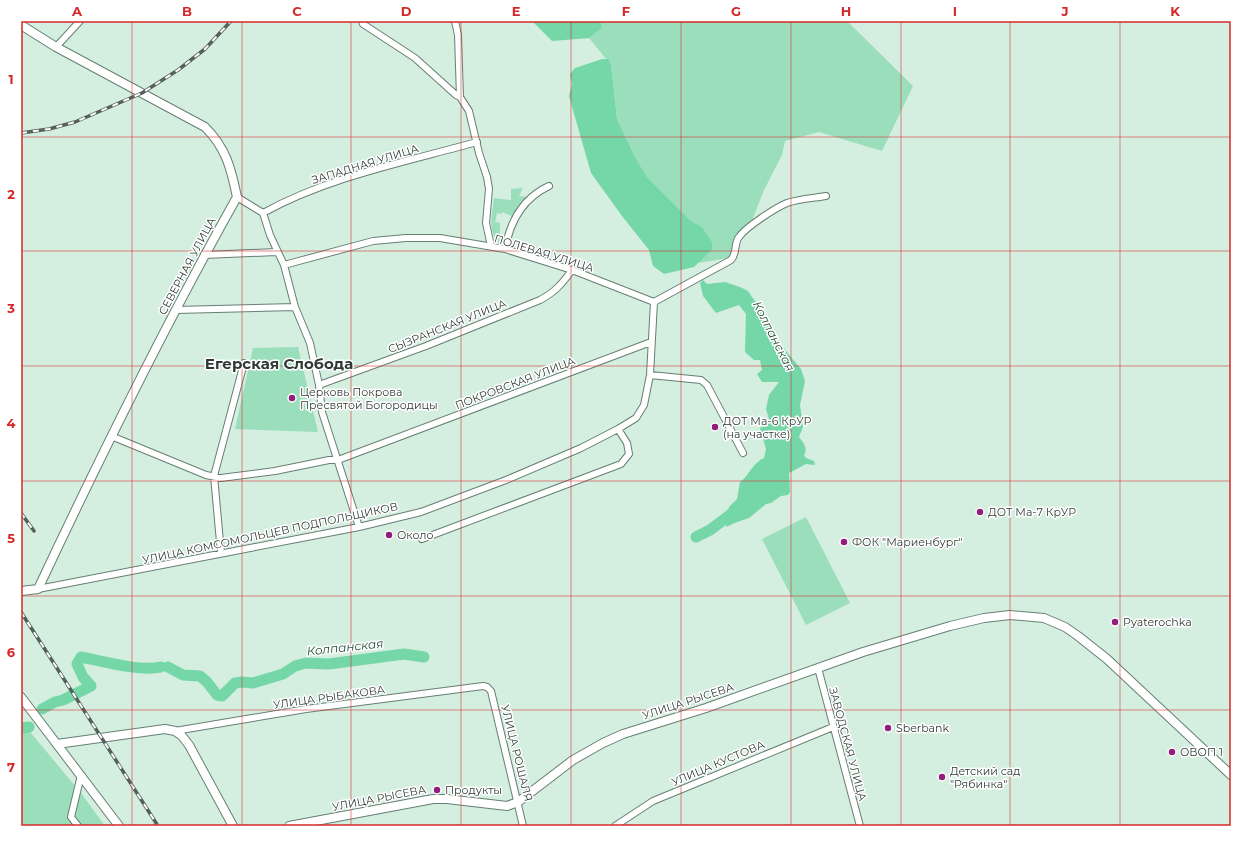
<svg xmlns="http://www.w3.org/2000/svg" width="1252" height="847" font-family="Montserrat,sans-serif">
<style>
.green{fill:#9bdebc}
.water{fill:#75d6a8}
.lines{fill:none;stroke-linecap:round;stroke-linejoin:round}
.river{stroke:#75d6a8;stroke-width:11}
.street-casing{stroke:#677f72;stroke-width:8}
.secondary-casing{stroke:#677f72;stroke-width:10}
.street{stroke:#fff;stroke-width:6}
.secondary{stroke:#fff;stroke-width:8}
.rail-casing{stroke:#54615a;stroke-width:3.5}
.rail{stroke:#fff;stroke-width:2;stroke-dasharray:6;stroke-linecap:butt}
.grid{fill:none;stroke:#d62828;stroke-width:1;stroke-opacity:0.55}
.poi-dot{fill:#911d7c;stroke:#fff;stroke-width:1.5}
.labels{text-anchor:middle;dominant-baseline:central;stroke-width:3;stroke-linejoin:round;paint-order:stroke}
.street-label{font-size:11px;fill:#303a35;stroke:#fff}
.poi-label{font-size:11px;fill:#303a35;stroke:#fff;text-anchor:start}
.water-label{font-size:12px;font-style:italic;fill:#214b37;stroke:#fff}
.district-label{font-size:15px;font-weight:bold;fill:#303a35;stroke:#fff}
.neatline{fill:none;stroke:#d62828;stroke-width:1.5}
.grid-label{font-size:13px;text-anchor:middle;font-weight:bold;fill:#d62828}
</style>
<rect width="100%" height="100%" fill="#d4eee0"/>
<path class="green" d="M601,21h246l66,65 -31,65 -63,-19 -34,9 -3,14 -18,35 -11,28 -5,9 -10,11 -4,19 -36,6 14,-13 -10,-23 -11,-6 -44,-44 -12,-20 -18,-38 -6,-54 -22,-27 13,-10z
M523,188l-4,8 8,1 -15,19 -10,-4v2l-5,-1 -2,9 5,1v16l5,1 -5,5c-13,-15 -8,-29 -6,-47l17,2v-11z
M298,347l20,85 -83,-3 18,-81z
M806,517l44,86 -44,22 -44,-86z
M21,721l60,72 24,33h-84z"/>
<path class="water" d="M532,21h69l1,7 -13,10 -37,3z
M602,59h6l3,6 6,54 18,38 12,20 44,44 11,6 10,16v7l-18,17 -30,7 -11,-8 -4,-16 -27,-34 -31,-43 -22,-77 3,-11 -2,-11 5,-6z
M703,280l4,4 18,-2 15,5 8,4 17,25 10,22 26,31 4,12 -5,24 3,22 -4,10c5,6 9,12 5,18l2,3 8,3 1,4 -9,-1 -17,9 1,19 -2,3 -7,1 -10,7 -5,1 -17,14 -12,4 -11,5 3,-20 8,-8 3,-17c10,-7 12,-19 24,-24l2,-9 -6,-21 10,-5 -4,-14 3,-14 10,-13h-17l-5,-8 5,-4 -2,-10h-6l-9,-8 1,-38 -7,-9 -23,8 -13,-17 -3,-13z"/>
<g class="lines">
<path class="river" d="M696,537l14,-7 29,-22
M168,667l15,8 17,1 7,6 10,13 5,1 13,-13 7,-1 11,1 30,-9 12,-8 11,-3 23,1 75,-10 20,3
M42,709l13,-7 8,-2 28,-14 -8,-9 -6,-13 4,-7c20,4 60,15 80,10
M21,728l8,-1"/>
<defs>
<path id="street" d="M362,21l1,3 52,34 41,37 4,2 9,14 10,42 8,24 2,12 -3,34 5,23
M455,21l3,14 2,62
M56,47l24,-26
M237,197l26,16 7,22 14,30 11,42 15,36 9,42 3,27 37,115
M263,213c65,-36 142,-51 214,-71
M505,249c5,-27 18,-51 44,-63
M204,255l73,-3
M284,265l89,-24 33,-3h34l65,11 67,21 82,32
M654,302l77,-42c6,-6 3,-17 8,-23 7,-10 36,-29 48,-34 11,-4 27,-5 39,-7
M176,310l119,-3
M650,375l51,5 6,5 36,68
M319,385l107,-39 114,-46c15,-8 22,-16 32,-30
M111,436l95,39 15,3 54,-7 54,-11h9l313,-118
M422,539l199,-75 8,-10 -2,-11 -9,-14
M221,553l-7,-77 30,-113
M38,589l321,-62 62,-15 85,-32 75,-32 37,-19 18,-11 8,-13 6,-30 4,-73
M818,668l42,158
M175,731l131,-22 177,-23 4,1 4,4 32,135
M78,826l-7,-9 10,-42
M615,826l38,-25 180,-74"/>
<path id="secondary" d="M21,25l35,22 149,80c21,21 26,41 32,70 -72,128 -137,260 -199,392l-17,2
M21,697l98,129
M57,744l108,-15 10,2 7,5 7,9 44,81
M289,826l144,-27h14l60,7 11,-4 55,-42 30,-17 20,-9 83,-26 157,-56 87,-26 34,-8 26,-3 34,3 21,9 13,9 29,23 124,116"/>
</defs>
<use href="#street" class="street-casing"/>
<use href="#secondary" class="secondary-casing"/>
<use href="#street" class="street"/>
<use href="#secondary" class="secondary"/>
<defs>
<path id="rail" d="M21,133l28,-4 26,-7 67,-29 36,-23 27,-21 26,-28
M21,513l13,18
M21,612l137,214"/>
</defs>
<use href="#rail" class="rail-casing"/>
<use href="#rail" class="rail"/>
</g>
<path class="grid" d="M132,21v805M242,21v805M351,21v805M461,21v805M571,21v805M681,21v805M791,21v805M901,21v805M1010,21v805M1120,21v805M21,137h1210M21,251h1210M21,366h1210M21,481h1210M21,596h1210M21,710h1210"/>
<g class="poi-dot">
<circle cx="292" cy="398" r="4"/>
<circle cx="715" cy="427" r="4"/>
<circle cx="980" cy="512" r="4"/>
<circle cx="389" cy="535" r="4"/>
<circle cx="844" cy="542" r="4"/>
<circle cx="1115" cy="622" r="4"/>
<circle cx="888" cy="728" r="4"/>
<circle cx="1172" cy="752" r="4"/>
<circle cx="942" cy="777" r="4"/>
<circle cx="437" cy="790" r="4"/>
</g>
<g class="labels">
<g class="street-label">
<text transform="translate(365 164) rotate(-17)">ЗАПАДНАЯ УЛИЦА</text>
<text transform="translate(544 253) rotate(17)">ПОЛЕВАЯ УЛИЦА</text>
<text transform="translate(187 266) rotate(-62)">СЕВЕРНАЯ УЛИЦА</text>
<text transform="translate(447 326) rotate(-22)">СЫЗРАНСКАЯ УЛИЦА</text>
<text transform="translate(515 383) rotate(-21)">ПОКРОВСКАЯ УЛИЦА</text>
<text transform="translate(270 533) rotate(-12)">УЛИЦА КОМСОМОЛЬЦЕВ ПОДПОЛЬЩИКОВ</text>
<text transform="translate(329 697) rotate(-8)">УЛИЦА РЫБАКОВА</text>
<text transform="translate(688 701) rotate(-18)">УЛИЦА РЫСЕВА</text>
<text transform="translate(848 744) rotate(75)">ЗАВОДСКАЯ УЛИЦА</text>
<text transform="translate(517 753) rotate(76)">УЛИЦА РОШАЛЯ</text>
<text transform="translate(718 763) rotate(-23)">УЛИЦА КУСТОВА</text>
<text transform="translate(379 798) rotate(-11)">УЛИЦА РЫСЕВА</text>
</g>
<g class="poi-label">
<text x="300" y="392">Церковь Покрова<tspan x="300" dy="13">Пресвятой Богородицы</tspan></text>
<text x="723" y="421">ДОТ Ма-6 КрУР<tspan x="723" dy="13">(на участке)</tspan></text>
<text x="988" y="512">ДОТ Ма-7 КрУР</text>
<text x="397" y="535">Около</text>
<text x="852" y="542">ФОК "Мариенбург"</text>
<text x="1123" y="622">Pyaterochka</text>
<text x="896" y="728">Sberbank</text>
<text x="1180" y="752">ОВОП 1</text>
<text x="950" y="771">Детский сад<tspan x="950" dy="13">"Рябинка"</tspan></text>
<text x="445" y="790">Продукты</text>
</g>
<g class="water-label">
<text transform="translate(774 336) rotate(63)">Колпанская</text>
<text transform="translate(345 647) rotate(-6)">Колпанская</text>
</g>
<g class="district-label">
<text x="279" y="363">Егерская Слобода</text>
</g>
</g>
<rect width="1252" height="847" fill="none" stroke="#ffffff" stroke-width="44"/>
<rect x="22" y="22" width="1208" height="803" class="neatline"/>
<g class="grid-label">
<text x="77" y="16">A</text>
<text x="187" y="16">B</text>
<text x="297" y="16">C</text>
<text x="406" y="16">D</text>
<text x="516" y="16">E</text>
<text x="626" y="16">F</text>
<text x="736" y="16">G</text>
<text x="846" y="16">H</text>
<text x="955" y="16">I</text>
<text x="1065" y="16">J</text>
<text x="1175" y="16">K</text>
<text x="11" y="84">1</text>
<text x="11" y="199">2</text>
<text x="11" y="313">3</text>
<text x="11" y="428">4</text>
<text x="11" y="543">5</text>
<text x="11" y="657">6</text>
<text x="11" y="772">7</text>
</g>
</svg>
